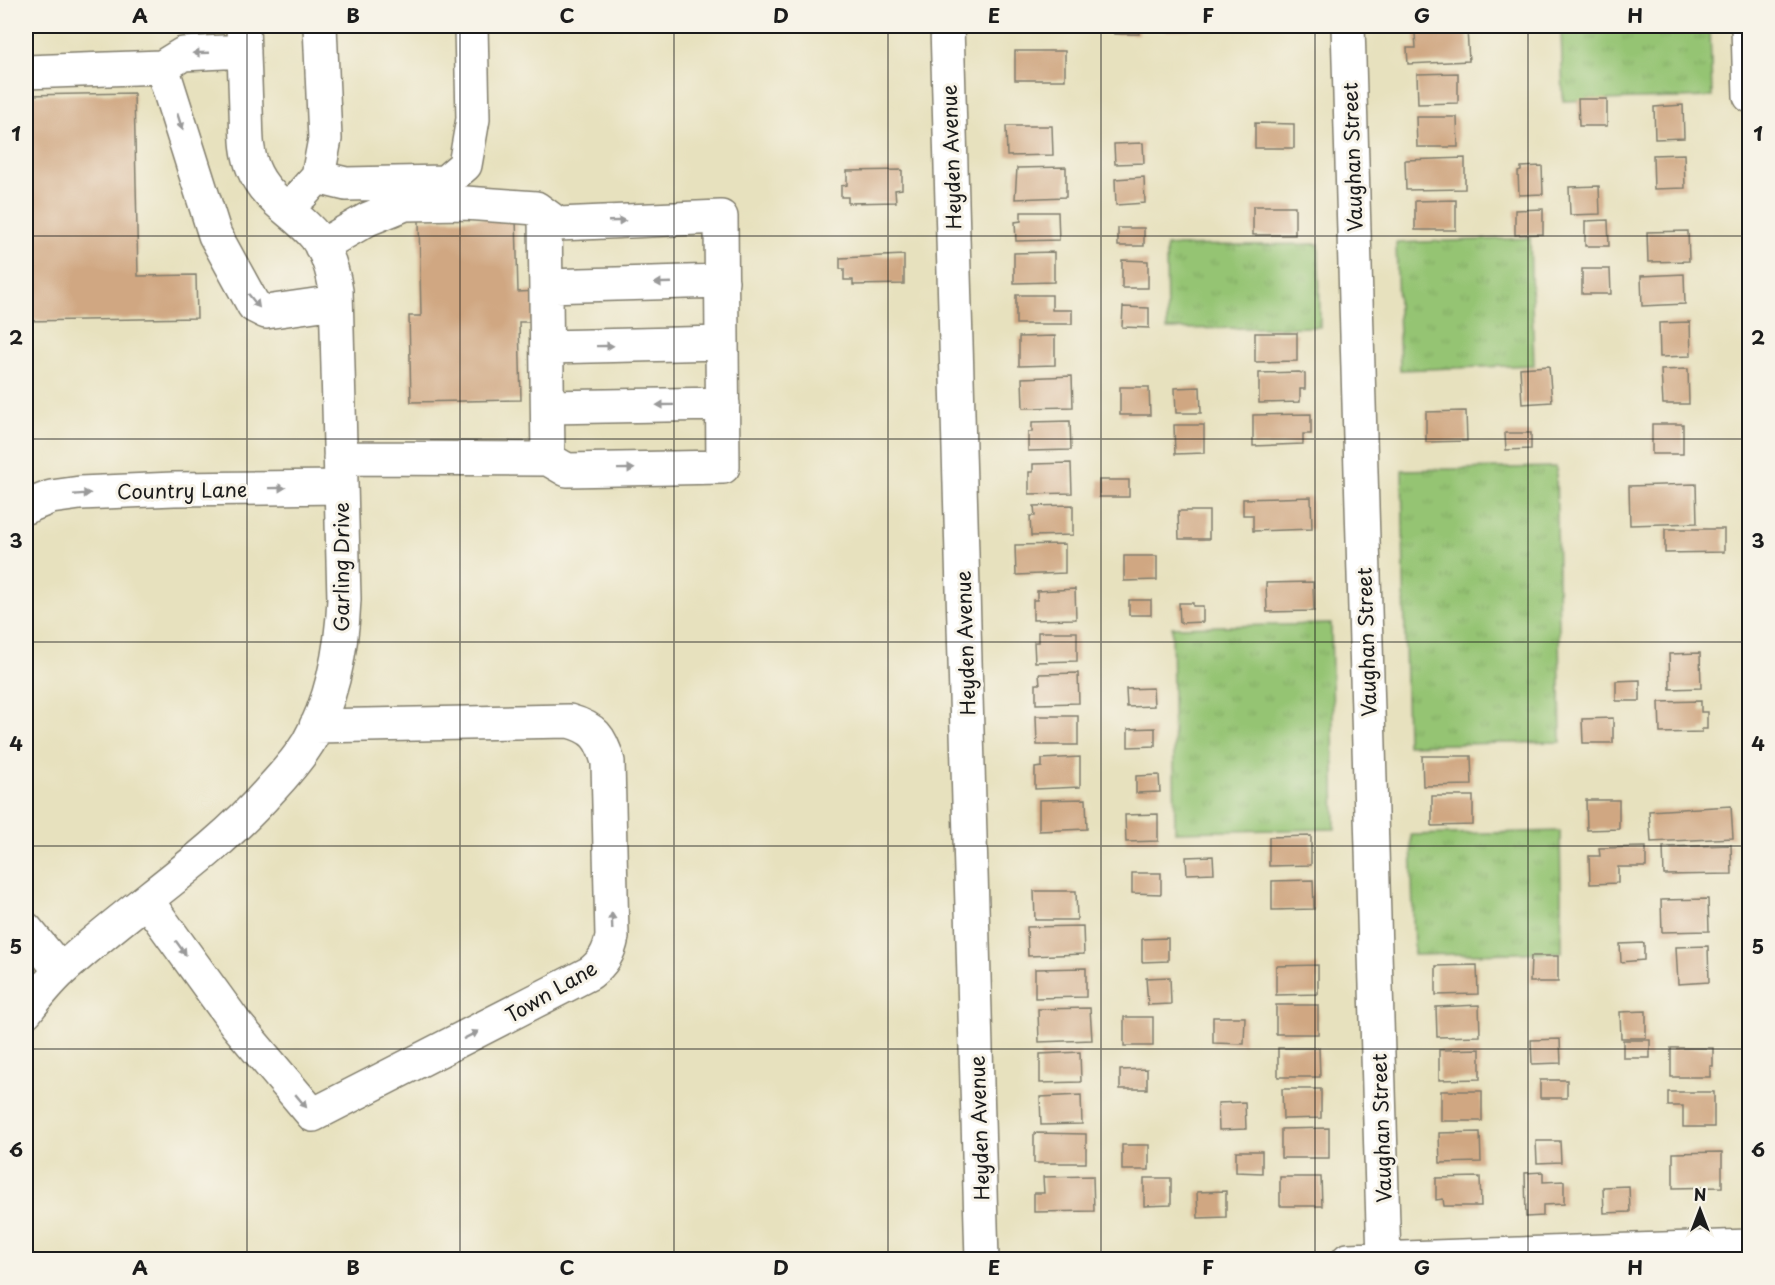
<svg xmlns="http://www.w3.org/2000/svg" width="1775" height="1285" font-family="'Playpen Sans',sans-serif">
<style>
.grass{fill:url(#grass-tufts);stroke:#587048;stroke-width:1.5}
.building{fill:#d0a782}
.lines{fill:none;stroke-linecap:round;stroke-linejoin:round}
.minor-casing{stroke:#827e6d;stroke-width:36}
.minor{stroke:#fff;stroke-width:33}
.oneway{fill:#999}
.grid{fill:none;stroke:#1c1c1c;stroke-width:1.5;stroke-opacity:0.55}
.labels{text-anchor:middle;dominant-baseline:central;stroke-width:6;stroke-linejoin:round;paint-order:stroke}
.street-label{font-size:20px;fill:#1c1c1c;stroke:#f7f3e8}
.neatline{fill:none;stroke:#1c1c1c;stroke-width:2}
.grid-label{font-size:20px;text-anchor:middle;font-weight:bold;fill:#1c1c1c}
</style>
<defs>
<pattern id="grass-tufts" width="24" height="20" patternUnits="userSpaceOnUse" patternTransform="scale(1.5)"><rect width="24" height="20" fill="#95c473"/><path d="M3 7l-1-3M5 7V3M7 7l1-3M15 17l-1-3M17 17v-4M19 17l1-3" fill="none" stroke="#80a863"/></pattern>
</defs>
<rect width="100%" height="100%" fill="#f7f3e8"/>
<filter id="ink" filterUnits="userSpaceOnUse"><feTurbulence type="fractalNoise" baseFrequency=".0167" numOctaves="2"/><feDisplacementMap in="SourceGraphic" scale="12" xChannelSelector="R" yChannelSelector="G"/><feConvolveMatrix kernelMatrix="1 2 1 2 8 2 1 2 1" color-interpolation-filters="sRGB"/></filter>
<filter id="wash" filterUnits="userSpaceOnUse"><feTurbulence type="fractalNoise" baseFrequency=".008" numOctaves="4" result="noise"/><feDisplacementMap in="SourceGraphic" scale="24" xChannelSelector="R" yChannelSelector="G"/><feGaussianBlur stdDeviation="1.35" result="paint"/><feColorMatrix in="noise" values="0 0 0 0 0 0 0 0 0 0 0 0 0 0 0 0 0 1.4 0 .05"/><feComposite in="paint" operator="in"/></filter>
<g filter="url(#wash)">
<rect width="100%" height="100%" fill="#e7e1be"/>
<path class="grass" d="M1561,26h149l2,71 -149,4z
M1530,238l4,127 -134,5 -4,-127z
M1319,244l1,83 -153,2 -1,-83z
M1556,467l5,275 -154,3 -5,-275z
M1331,624l4,205 -160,3 -3,-205z
M1560,831l2,121 -148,3 -3,-120z"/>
<g id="blocks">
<path class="building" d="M1008,26h35v1l-35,1z
M1114,26h25v8h-25z
M1165,26h26v4l-26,1z
M1467,30l2,31 -61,3 -1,-16h9l-1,-15z
M1015,51h50v29h-50z
M1458,73v30l-40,1 -1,-30z
M134,93l4,183 58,-1 1,43 -171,3v-226z
M1578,99h29v27h-28z
M1683,105l1,33 -29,1 -1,-32z
M1416,117h41l1,30h-41z
M1255,123l39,1v24h-39z
M1006,126h46l1,29 -46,1z
M1143,143l1,20 -29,1 -1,-20z
M1684,154l1,34 -31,1 -1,-34z
M1465,158v31l-59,1 -1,-30z
M1542,166l1,28 -24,1 -1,-23 3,-1v-4z
M1066,167v30l-51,2 2,-31z
M902,170v19l-7,1 1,12 -48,1v-6h-7v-11l6,-1v-14z
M1144,177l1,26 -29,2 -1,-26z
M1599,186l1,28 -30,1 -1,-28z
M1456,200v30h-41v-29z
M1253,206h42v29h-42z
M1543,209v25l-28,1v-25z
M1021,212h37l1,28 -43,1 -1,-19 6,-1z
M516,218l2,74 19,-1 1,31h-19l2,78 -110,2 -2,-86h12l-2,-96z
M1608,220l1,26h-24v-25z
M1118,228h26v18h-26z
M1688,231l1,30 -41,1 -1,-30z
M1054,252v30l-40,1v-30z
M904,255v29l-51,1v-5h-9v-11h-4v-11z
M1122,260l26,1v27h-26z
M1582,269h28l1,25h-29z
M1684,274l1,30 -43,2 -1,-30z
M1016,295h36v15h20v14h-56z
M1123,307l26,1v20l-27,-1z
M1690,322l1,34 -31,1 -1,-34z
M1255,333h42v28l-42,1z
M1055,336v29l-36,1v-29z
M1549,366l3,36 -30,2 -2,-36z
M1688,369l1,35h-26l-2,-34z
M1299,372l6,2v15h-5v13l-41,1v-30z
M1072,376l1,31 -50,1 -1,-30z
M1120,387h29l1,28h-30z
M1200,387l1,26h-25l-1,-25z
M1466,411l1,30 -41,1v-30z
M1311,414v20h-8v10l-50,2v-31z
M1070,421l1,29 -43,1v-19h4v-10z
M1652,424h31v30h-31z
M1174,425h30v28l-29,1z
M1505,433h26v16l-25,1z
M1071,463l1,30 -43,1v-22h4v-8z
M1099,480h30v17h-30z
M1696,484l1,39 -67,2 -1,-39z
M1311,497l1,32 -59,2v-16h-10v-16z
M1073,505v30l-42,1 -1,-20h5l-1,-10z
M1178,511h31v28h-30z
M1665,529h59v23l-59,1z
M1065,544v29l-49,2 -1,-30z
M1124,556h33v24l-33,1z
M1313,582l1,29 -47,1 -1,-29z
M1075,589l1,30 -43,1v-20h4v-9z
M1129,600h22v15h-22z
M1179,603h14v3h10v16l-23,1z
M1038,632h39v29l-42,1 -1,-20h4z
M1700,653l1,35 -31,1 -1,-35z
M1078,673l1,30 -43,1v-20h4l-1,-10z
M1640,680v21h-24v-20z
M1153,688l1,18 -27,1 -1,-18z
M1701,701v11h6v17h-5v3l-42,1 -1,-31z
M1036,716h42v29h-41z
M1613,718v25h-30l-1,-24z
M1155,728v18l-27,1v-18z
M1422,756h49l1,29 -49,1z
M1080,757v30l-45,2v-21l7,-1v-8z
M1159,775l1,17 -24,1v-17z
M1432,796h41v29l-41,1z
M1086,799l1,30 -48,2v-31z
M1586,800h33v29l-32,1z
M1731,806l2,32 -82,4 -2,-31z
M1158,814v27l-32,1 -1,-27z
M1311,836v29l-42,1v-29z
M1731,845l1,29 -68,1 -1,-28z
M1646,847v20h-28v16l-28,1 -1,-28h11l-1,-8z
M1213,856l1,17 -27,1 -1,-17z
M1132,873h29v21l-29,-1z
M1313,880l1,29 -42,1v-29z
M1034,891h42l1,29h-42z
M1708,899l1,32 -47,1 -1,-32z
M1083,926l1,28 -56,2 -1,-29z
M1168,938v23l-26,1v-23z
M1644,943v17l-23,2 -1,-18z
M1708,946l1,36 -31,2 -2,-37z
M1531,956h27v26h-28z
M1318,965v29l-42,1v-29z
M1477,965l1,29 -42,1v-29z
M1086,968v29l-51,1v-29z
M1170,977l1,27 -23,1 -2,-27z
M1276,1005h42v29h-42z
M1479,1005l1,31 -43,1 -1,-30z
M1090,1008l2,32 -53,2 -1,-33z
M1646,1011v27h-25l-1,-26z
M1124,1017h29v29h-29z
M1213,1017h32l-1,27 -31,-1z
M1560,1039l1,24 -29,1 -1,-24z
M1623,1040h27v18h-27z
M1278,1048h41l1,29h-42z
M1671,1048h42v18h-3v11h-39z
M1480,1049v30l-41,1v-30z
M1080,1052l1,30 -41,1v-29z
M1147,1069v20h-27v-19z
M1540,1080h27v18h-27z
M1282,1089h39v29l-38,1z
M1441,1091h41v30h-41z
M1668,1092h46v35h-31v-21h-15z
M1081,1095l1,29 -41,1 -1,-28z
M1245,1102l1,27 -27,1 -1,-27z
M1329,1128v30h-48v-29z
M1480,1132l1,30 -41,1 -1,-30z
M1034,1133l52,1v29h-52z
M1536,1141h24l1,21 -24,1z
M1122,1145h27v25h-27z
M1236,1151h26v22l-26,-1z
M1722,1152v35l-49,1v-35z
M1543,1172v10l21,-1v23l-21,1v11l-17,1 -1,-44z
M1093,1176l1,35 -60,1v-19h10l-1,-16z
M1280,1177h41l1,29h-42z
M1480,1177l1,29h-37l-1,-7 -7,1v-22z
M1144,1178h27v27l-27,1z
M1629,1186l1,26 -26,1 -1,-26z
M1226,1191v26l-28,1 -1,-26z"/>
</g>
</g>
<g filter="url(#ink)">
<use href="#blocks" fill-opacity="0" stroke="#827e6d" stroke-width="1.5"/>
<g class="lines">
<defs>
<path id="minor" d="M947,26l35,1234
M1348,26l36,1234
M1748,26l2,70
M162,67l53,168 39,71 12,6 70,-10
M26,72l136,-5 21,-13 61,-3
M317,177l29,7 99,-2 20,-17 8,-46 -2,-93
M302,194l16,-18 7,-37 -5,-113
M545,215l3,244
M321,246l47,-27 37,-15 60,-1 71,5 22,16 163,-7 2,250 -156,3 -19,-11 -208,-1
M546,286l176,-5
M547,347l175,-4
M548,407l175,-3
M26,507l25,-10 29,-4 94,-4 167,-2
M147,901l89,123 77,91 277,-142c13,-10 19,-20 22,-36l-4,-175c-7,-25 -14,-34 -39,-41l-253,5
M26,929l35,42
M26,1011c11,-14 23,-29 36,-41 68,-63 148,-111 209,-181 13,-14 27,-30 37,-46 25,-44 34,-95 36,-144l-8,-308c-3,-20 -8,-39 -21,-55 -20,-24 -50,-37 -62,-68 -8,-19 -6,-39 -7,-59 -1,-28 -2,-56 -3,-83
M1348,1260l402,-14"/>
</defs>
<use href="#minor" class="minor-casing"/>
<use href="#minor" class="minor"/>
</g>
<defs><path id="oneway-solid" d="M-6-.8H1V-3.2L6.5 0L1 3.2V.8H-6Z" transform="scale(1.5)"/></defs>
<g class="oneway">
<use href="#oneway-solid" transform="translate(201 53) rotate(178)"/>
<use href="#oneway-solid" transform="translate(180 122) rotate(72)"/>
<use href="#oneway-solid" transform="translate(617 221) rotate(-2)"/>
<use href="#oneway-solid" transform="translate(663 283) rotate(178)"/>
<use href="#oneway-solid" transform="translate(254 301) rotate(51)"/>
<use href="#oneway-solid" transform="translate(605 346) rotate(-1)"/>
<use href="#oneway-solid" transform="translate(665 405) rotate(179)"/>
<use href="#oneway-solid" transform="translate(626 469) rotate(-1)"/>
<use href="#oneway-solid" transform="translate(277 488) rotate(-1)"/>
<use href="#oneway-solid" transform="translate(82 494) rotate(-5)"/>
<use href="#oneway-solid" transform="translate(612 921) rotate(-92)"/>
<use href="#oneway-solid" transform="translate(181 948) rotate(54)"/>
<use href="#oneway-solid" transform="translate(471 1035) rotate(-27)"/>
<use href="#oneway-solid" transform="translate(301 1101) rotate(50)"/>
</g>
</g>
<path class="grid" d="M247,26v1234M460,26v1234M674,26v1234M888,26v1234M1101,26v1234M1315,26v1234M1528,26v1234M26,236h1724M26,439h1724M26,642h1724M26,846h1724M26,1049h1724"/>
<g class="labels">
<g class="street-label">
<text transform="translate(951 157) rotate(-92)">Heyden Avenue</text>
<text transform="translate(1352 157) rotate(-92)">Vaughan Street</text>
<text transform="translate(182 490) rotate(-1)">Country Lane</text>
<text transform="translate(341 567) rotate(-90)">Garling Drive</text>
<text transform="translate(1366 642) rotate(-92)">Vaughan Street</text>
<text transform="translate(965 643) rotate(-92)">Heyden Avenue</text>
<text transform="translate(551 991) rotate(-30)">Town Lane</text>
<text transform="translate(979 1128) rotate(-92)">Heyden Avenue</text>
<text transform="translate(1381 1128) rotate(-92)">Vaughan Street</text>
</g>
</g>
<rect width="1775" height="1285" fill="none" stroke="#f7f3e8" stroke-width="66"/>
<g transform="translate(1700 1210)" stroke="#f7f3e8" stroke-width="4.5" paint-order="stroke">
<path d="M0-4.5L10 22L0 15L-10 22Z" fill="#1c1c1c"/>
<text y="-9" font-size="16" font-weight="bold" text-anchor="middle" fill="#1c1c1c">N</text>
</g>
<rect x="33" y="33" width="1709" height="1219" class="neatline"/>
<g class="grid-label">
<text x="140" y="23">A</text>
<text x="353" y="23">B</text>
<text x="567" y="23">C</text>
<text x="781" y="23">D</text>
<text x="994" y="23">E</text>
<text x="1208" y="23">F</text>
<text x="1422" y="23">G</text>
<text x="1635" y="23">H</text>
<text x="16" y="141">1</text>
<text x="1758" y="141">1</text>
<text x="16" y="345">2</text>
<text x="1758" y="345">2</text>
<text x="16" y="548">3</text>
<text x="1758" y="548">3</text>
<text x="16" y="751">4</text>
<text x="1758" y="751">4</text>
<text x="16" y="954">5</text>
<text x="1758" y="954">5</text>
<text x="16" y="1157">6</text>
<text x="1758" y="1157">6</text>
<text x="140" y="1275">A</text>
<text x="353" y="1275">B</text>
<text x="567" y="1275">C</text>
<text x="781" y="1275">D</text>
<text x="994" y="1275">E</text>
<text x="1208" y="1275">F</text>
<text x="1422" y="1275">G</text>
<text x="1635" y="1275">H</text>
</g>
</svg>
